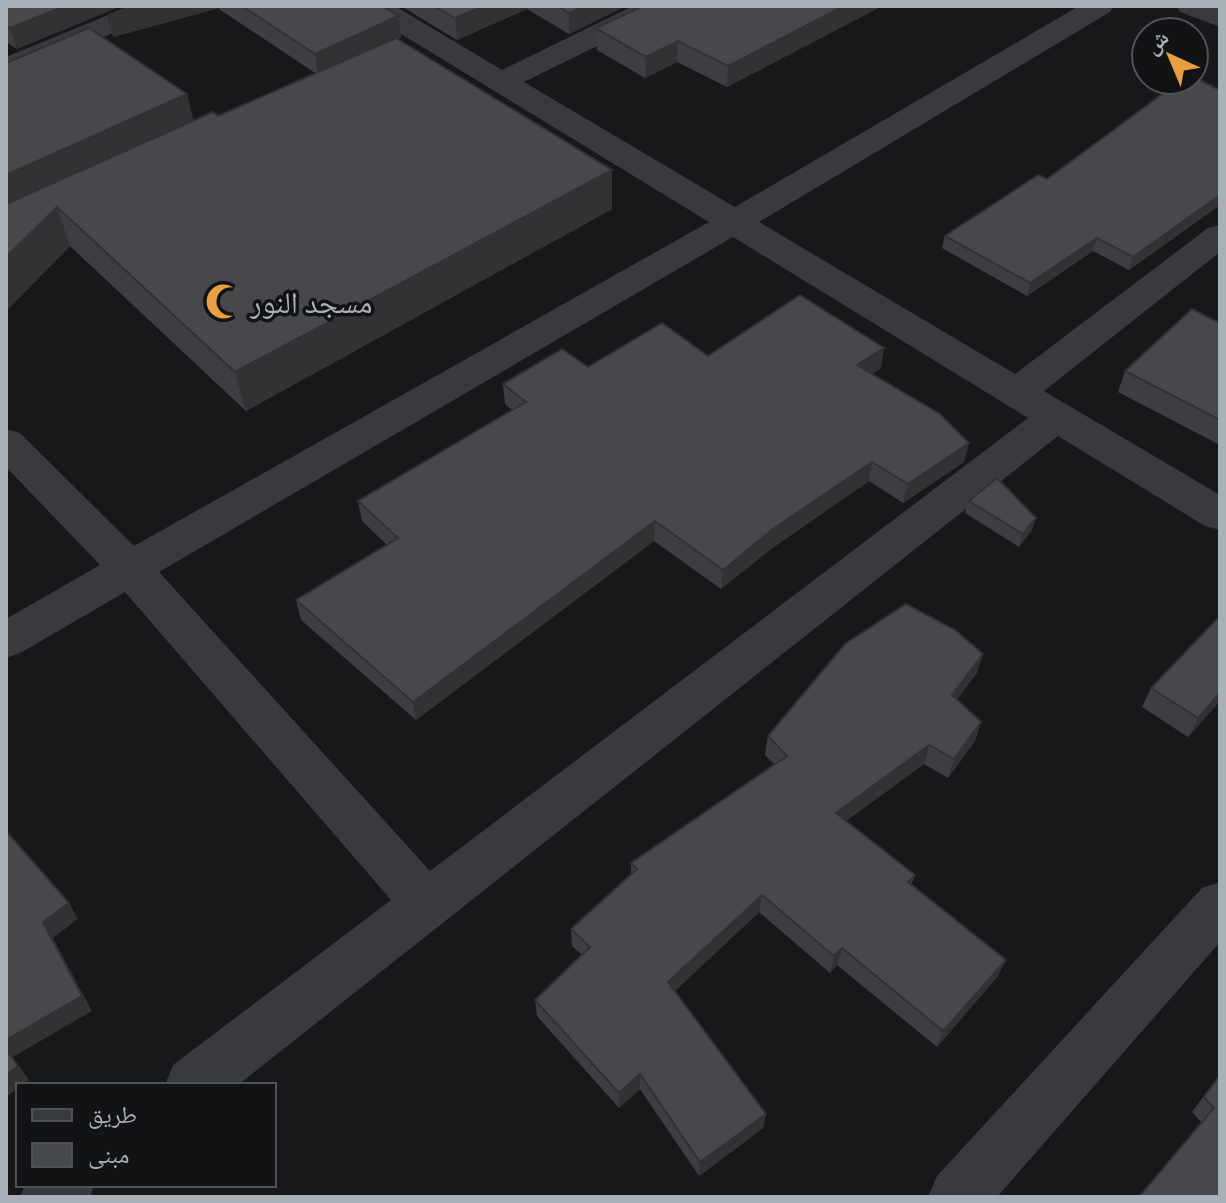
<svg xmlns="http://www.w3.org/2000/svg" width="1226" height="1203" font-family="Cabin,'Noto Naskh Arabic',sans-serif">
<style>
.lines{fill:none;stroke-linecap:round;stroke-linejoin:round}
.minor{fill:#393a3e;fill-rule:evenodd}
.wall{fill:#3d3e41}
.shaded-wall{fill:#323235}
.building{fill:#47484c;stroke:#323235;stroke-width:2}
.labels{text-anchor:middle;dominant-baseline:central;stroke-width:7;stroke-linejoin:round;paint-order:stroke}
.poi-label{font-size:30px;fill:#aab0b8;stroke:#121314;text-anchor:start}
</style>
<rect width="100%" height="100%" fill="#171819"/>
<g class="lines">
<path class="minor" d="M130,6h39l-4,6 -159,65v-20z
M361,6h34l107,64 131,-64h37l-4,6 -142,70 211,125 344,-201h35l-4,6 -351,210 256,152 193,-146 12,-3v27l-176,139 176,104v35l-15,-4 -147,-90 -820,649h-73l8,-20 218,-165 -266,-308 -103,60 -16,6v-39l94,-54 -94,-98v-38l14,4 114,113 575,-324 -344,-210zM733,237l295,181 -598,453 -271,-299z
M1176,6l44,2v19l-40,-15z
M1220,882v60l-223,255h-69l9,-21 265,-288z
M25,1185h69l-4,12h-70z"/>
</g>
<path class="wall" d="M6,6l11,43 -11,-7z
M131,6h252l15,10 3,21 -3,2 214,170 -366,202 -176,-165 -64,65v-248l181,31 6,26 25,-4 97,-43 -96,-64v-1l-106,29z
M401,6h225l-57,28 -42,-25 -70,31z
M882,6l-155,81 -50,-25 -32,16 -48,-28 -1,-22z
M1220,90v115l-91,65 -36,-19 -66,45 -85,-48 3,-12 102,-57 127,-86z
M1220,323v122l-102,-53 7,-21z
M708,356l173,12 -9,6 97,69 -5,19 -61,41 -34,-22 -98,68 -50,40 -67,-48 -238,179 -115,-100 -5,-20 91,-55 -25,-24 -4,-20 154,-91 -7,-6 -2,-20 85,-17z
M969,501l63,29 -13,17 -54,-34z
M977,673l-21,27 25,22 -6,19 -27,37 -24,-14 -78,57 69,54 -4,10 87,91 -61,71 -100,-82 -7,8 -71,-61 -84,79 91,123 -3,14 -64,48 -59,-87 -21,19 -82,-92 -2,-16 47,-45 -10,-9 -1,-17 60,-54v-12l143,-99 -9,-9 3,-19z
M1151,688l69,13 -32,36 -46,-30z
M1220,1074v123l-18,-74 -10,-11z"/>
<path class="shaded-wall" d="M65,6h57l-105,43 -7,-21z
M142,6h77v2l-106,29 -6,-21z
M484,6h43v3l-70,31 -2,-22z
M583,6h43l-57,28v-21z
M844,6h38l-155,81 1,-21z
M398,16l3,21 -83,39 -3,-22z
M678,41l-1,21 -32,16 1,-21z
M187,94l9,38 -190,88v-45z
M612,170v39l-366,202 -11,-39z
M1220,195v10l-91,65 4,-13z
M57,207l13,39 -64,65v-54z
M1097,238l-4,13 -66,45 3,-13z
M884,348l-3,20 -27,17 3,-20z
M969,443l-5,19 -61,41 5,-19z
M872,462l-3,19 -98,68 -50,40 2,-19 50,-41z
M1036,518l-4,12 -13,17 4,-13z
M655,521l-1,20 -238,179 -3,-18z
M983,654l-6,19 -31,41 6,-19z
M1220,693v8l-32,36 10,-19z
M981,722l-6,19 -27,37 6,-19z
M929,745l-5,19 -92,67 4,-18z
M762,895l-3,17 -92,86 1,-16z
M69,903l9,16 -25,19 39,73 -79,46 16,23 -6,5h-5v3l-12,9v-57l37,-118z
M842,948l-5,17 -7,8 4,-17z
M1006,960l-8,16 -61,71 6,-16z
M640,1074v15l-21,19v-15z
M766,1114l-3,14 -64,48 1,-14z"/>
<path class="building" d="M6,6h59l-55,22 -4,-2z
M131,6h11l-35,10z
M242,6h141l15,10 -83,38z
M434,6h50l-29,12z
M558,6h25l-14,7z
M643,6h201l-116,60 -50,-25 -32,16 -50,-29z
M89,28l98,66 -181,81v-112z
M396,38l216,132 -377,202 -178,-165 -51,50v-53l207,-92 5,4z
M1195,78l25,12v105l-87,62 -36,-19 -67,45 -85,-47 93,-61 9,4 121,-89 6,3 18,-13h2z
M800,295l84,53 -27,17 83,49 29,29 -61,41 -36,-22 -99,67 -50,41 -68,-49 -242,181 -117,-102 102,-62 -40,-37 168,-99 -23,-18 59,-35 26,18 74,-44 46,33z
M1192,309l28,14v97l-95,-49z
M997,478l39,40 -13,16 -54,-33z
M906,604l49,26 28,24 -31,41 29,27 -27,37 -25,-14 -93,68 79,62 -7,7 98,78 -63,71 -101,-83 -8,8 -72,-61 -94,87 98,132 -66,48 -60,-88 -21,19 -84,-93 55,-53 -19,-18 66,-60 -6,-6 156,-107 -19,-20 77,-92z
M1220,616v77l-22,25 -47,-30z
M6,831l63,72 -26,19 39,74 -76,44z
M6,1049l12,17 -12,9z
M1220,1075v122h-81l75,-89 -10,-11z"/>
<defs>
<symbol id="mosque-bare" viewBox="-9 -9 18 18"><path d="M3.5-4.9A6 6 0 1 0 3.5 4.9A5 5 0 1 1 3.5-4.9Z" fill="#e89f41" stroke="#121314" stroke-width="2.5" paint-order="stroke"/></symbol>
</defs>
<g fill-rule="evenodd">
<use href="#mosque-bare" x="198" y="276" width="51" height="51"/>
</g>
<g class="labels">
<g class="poi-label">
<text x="250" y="302">مسجد النور</text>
</g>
</g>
<rect width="1226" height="1203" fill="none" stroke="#aab0b8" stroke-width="16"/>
<rect x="16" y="1083" width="260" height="104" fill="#121314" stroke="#4f5256" stroke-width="2"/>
<rect x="32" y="1109" width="40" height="12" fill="#393a3e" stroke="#4f5256" stroke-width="2"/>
<text x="88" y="1123" font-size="24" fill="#aab0b8">طريق</text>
<rect x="32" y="1143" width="40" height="24" fill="#47484c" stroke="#4f5256" stroke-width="2"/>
<text x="88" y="1163" font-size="24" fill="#aab0b8">مبنى</text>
<g transform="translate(1170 56) rotate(316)"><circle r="38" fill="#121314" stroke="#4f5256" stroke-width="2"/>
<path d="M0-6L14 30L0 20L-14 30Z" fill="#e89f41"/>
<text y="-12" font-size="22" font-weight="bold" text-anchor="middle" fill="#aab0b8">ش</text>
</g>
</svg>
